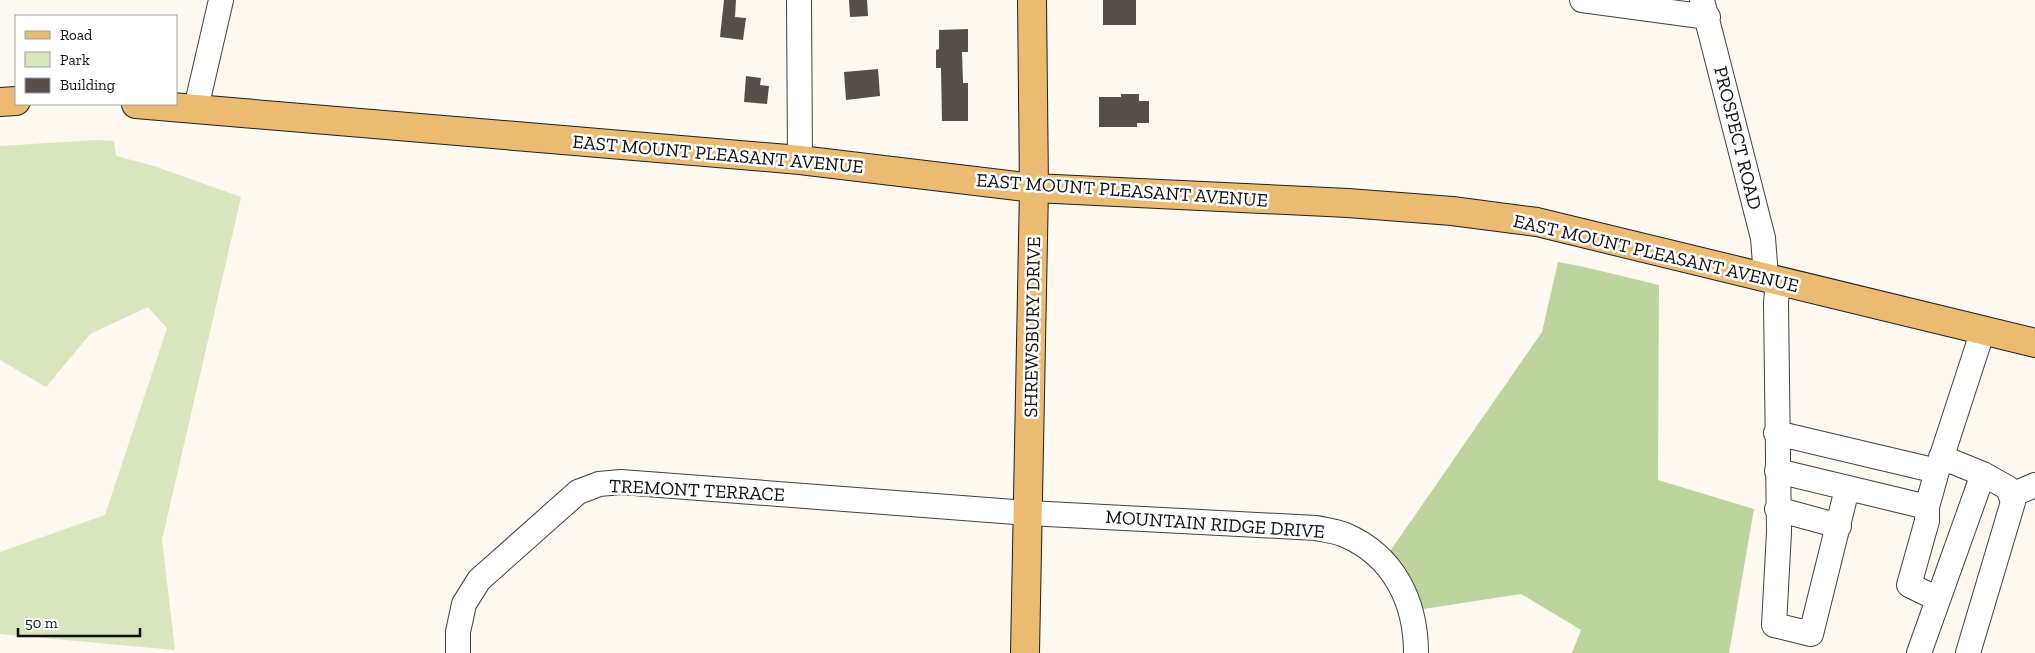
<svg xmlns="http://www.w3.org/2000/svg" width="2035" height="653" font-family="'Zilla Slab',serif">
<style>
.green{fill:#d8e5bd}
.forest{fill:#bed49d}
.building{fill:#554e4b}
.lines{fill:none;stroke-linecap:round;stroke-linejoin:round}
.minor-casing{stroke:#414141;stroke-width:26}
.major-casing{stroke:#1f1f1f;stroke-width:30}
.minor{stroke:#fff;stroke-width:24}
.major{stroke:#ebbb72;stroke-width:28}
.labels{text-anchor:middle;dominant-baseline:central;stroke-width:5;stroke-linejoin:round;paint-order:stroke}
.street-label{font-size:19px;fill:#0e0e0e;stroke:#fff}
</style>
<rect width="100%" height="100%" fill="#fdf9f0"/>
<path class="green" d="M96,140l18,1 2,15 38,10 87,31 -79,343 13,110 -175,-16v-82l105,-37 62,-187 -19,-21 -58,27 -44,53 -46,-27v-214z"/>
<path class="forest" d="M1558,262l22,4 79,19 -1,195 96,29 -25,144h-157l9,-23 -60,-36 -104,16 -31,-53 156,-225z"/>
<path class="building" d="M724,0h12l-1,17 11,1 -3,22 -23,-3z
M849,0h18l1,16 -18,1z
M1103,0h33v25h-33z
M968,29v23h-6l1,31h5v38h-26l-1,-53h-5v-18l3,-1v-19z
M878,69l2,27 -34,4 -2,-28z
M746,76l15,2 -1,7 9,1 -2,18 -23,-2z
M1121,94h18v7h10v22h-12v4h-38v-30h22z"/>
<g class="lines">
<defs>
<path id="minor" d="M799,0l1,160
M1582,0l126,17
M1702,0l61,238 3,39
M196,108l25,-108
M1778,280l-2,23 3,229 -5,93 37,9 36,-145
M1776,433l161,38
M1777,471l150,36
M2012,495l23,-10
M1777,509l62,17
M1938,599l-29,-14 18,-64v-14l10,-36 46,-141
M458,653v-21l6,-28 15,-24 99,-88 21,-8 22,-2 407,31 288,15c9,2 20,3 29,7 49,21 71,67 71,118
M1919,653l64,-179 -42,-17
M1968,653l45,-151 -5,-14 -25,-14"/>
<path id="major" d="M0,102l16,-1
M136,104l664,56 234,28 314,15 104,8 85,11 498,121
M1025,653l9,-465 -2,-188"/>
</defs>
<use href="#minor" class="minor-casing"/>
<use href="#major" class="major-casing"/>
<use href="#minor" class="minor"/>
<use href="#major" class="major"/>
</g>
<g class="labels">
<g class="street-label">
<text transform="translate(1738 138) rotate(76)">PROSPECT ROAD</text>
<text transform="translate(718 154) rotate(5)">EAST MOUNT PLEASANT AVENUE</text>
<text transform="translate(1122 190) rotate(4)">EAST MOUNT PLEASANT AVENUE</text>
<text transform="translate(1656 253) rotate(13)">EAST MOUNT PLEASANT AVENUE</text>
<text transform="translate(1032 327) rotate(-89)">SHREWSBURY DRIVE</text>
<text transform="translate(697 490) rotate(3)">TREMONT TERRACE</text>
<text transform="translate(1215 524) rotate(4)">MOUNTAIN RIDGE DRIVE</text>
</g>
</g>
<rect x="15" y="15" width="162" height="90" fill="#ffffff" stroke="#9f9f9f"/>
<rect x="25" y="31" width="25" height="8" fill="#ebbb72" stroke="#9f9f9f"/>
<text x="60" y="40" font-size="15" fill="#0e0e0e">Road</text>
<rect x="25" y="52" width="25" height="15" fill="#d8e5bd" stroke="#9f9f9f"/>
<text x="60" y="65" font-size="15" fill="#0e0e0e">Park</text>
<rect x="25" y="78" width="25" height="15" fill="#554e4b" stroke="#9f9f9f"/>
<text x="60" y="90" font-size="15" fill="#0e0e0e">Building</text>
<path d="M18 628v8h122v-8" fill="none" stroke="#0e0e0e" stroke-width="2.5"/>
<text x="25" y="628" font-size="15" fill="#0e0e0e" stroke="#ffffff" stroke-width="4" paint-order="stroke">50 m</text>
</svg>
